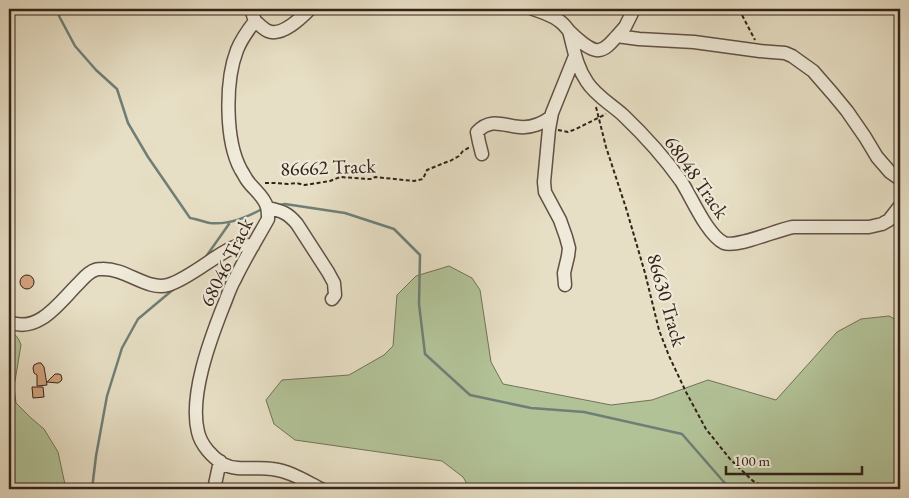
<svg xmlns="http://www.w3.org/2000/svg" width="909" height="498" font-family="'EB Garamond',serif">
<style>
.green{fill:#b2c297;stroke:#737258}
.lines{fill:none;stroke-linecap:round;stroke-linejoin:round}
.stream{stroke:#6f7f77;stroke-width:2.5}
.building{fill:#d4a37e;stroke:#34221a}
.minor-casing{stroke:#615145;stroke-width:15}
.path{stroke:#34221a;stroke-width:2;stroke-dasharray:4 2.5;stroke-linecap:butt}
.minor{stroke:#efead9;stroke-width:12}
.labels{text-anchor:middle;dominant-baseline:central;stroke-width:4.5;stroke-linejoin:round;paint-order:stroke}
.street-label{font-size:20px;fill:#34221a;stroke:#efead9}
</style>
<rect width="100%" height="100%" fill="#e7dfc5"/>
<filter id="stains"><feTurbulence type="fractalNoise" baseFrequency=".004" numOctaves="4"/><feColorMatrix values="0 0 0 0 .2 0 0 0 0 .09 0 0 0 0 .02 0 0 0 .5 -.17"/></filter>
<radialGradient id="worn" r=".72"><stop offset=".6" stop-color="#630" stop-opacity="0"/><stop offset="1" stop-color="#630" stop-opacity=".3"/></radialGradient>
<path class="green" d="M449,266l23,12 8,12 11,72 12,22 108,21 41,-5 56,-20 68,20 61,-68 24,-13 28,-3 11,6v167h-430l-7,-12 -21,-16 -147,-21 -21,-16 -8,-24 16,-20 67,-5 35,-20 9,-9 4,-51 19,-19z
M9,333c7,0 10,6 12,12l-7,42 2,16 15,15 13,11 14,23 8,37h-57z"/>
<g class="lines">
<path class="stream" d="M59,9v7l16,30 21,24 21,19 11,34 20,34 42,61c7,1 14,4 20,5 20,2 37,-6 54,-15
M279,205l6,-1 60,9 49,16 26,26 -1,49 6,50 45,41 61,13 53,4 98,22 48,55
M205,258l24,-34
M92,489l4,-33 11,-60 15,-48 16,-29 37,-31"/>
</g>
<path class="building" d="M20 282a7 7 0 1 1 14 0a7 7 0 1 1-14 0Z
M38,363h3l3,4 3,18 -10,1v-11l-3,-2 -1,-5 1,-3z
M55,374h4l2,1 1,4 -1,2 -3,2 -11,-1z
M32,387h11l1,10 -11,1z"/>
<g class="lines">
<defs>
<path id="minor" d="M251,9l4,12c-7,9 -14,19 -18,29 -12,31 -12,91 4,120 2,3 4,7 6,10 6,9 17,16 20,27 1,4 1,8 1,12 -11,20 -23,39 -33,60 -5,8 -8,19 -12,28 -13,33 -34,89 -25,125 3,13 14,25 25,32 15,8 33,2 49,5 18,2 33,12 49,20
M533,9c9,3 18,6 25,11 5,3 8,7 11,11 6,6 22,21 30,19 8,-1 13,-9 18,-14l22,3 55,3 66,9 25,2 7,3 21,15 20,23 14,17 18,26 12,20 13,15 10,7
M255,21c4,3 8,8 13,10 14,6 33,-13 42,-22
M569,31c5,18 7,35 18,51 9,14 24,22 36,33 21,20 41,42 58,66 10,15 26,54 43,62 13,5 52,-13 69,-16h76l13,-3 7,-4 11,-14
M617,36l8,-9 9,-18
M482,154l-3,-12 -2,-10c14,-15 27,-6 43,-5 11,1 23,-4 31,-10
M268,208c14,3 20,5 29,16l31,48 6,11 1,12 -3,4
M565,285l-1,-12 4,-17 1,-8 -3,-11 -6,-17 -15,-28 -1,-10 5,-53 3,-16 23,-57
M9,322c29,12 50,-19 68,-37 5,-5 11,-13 18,-15 1,-1 6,-1 7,-1 24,-1 45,22 66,16 17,-5 38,-22 53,-31 5,-3 11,-7 17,-8 6,-2 10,-1 15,0
M214,489l6,-28"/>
</defs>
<use href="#minor" class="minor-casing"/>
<path class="path" d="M740,9l2,6 13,25
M891,9l9,9
M596,107l10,40 20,61 19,65 14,57 10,26 17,36 20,37 24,30 23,22 16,8
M558,130l10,2 8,-3 30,-15
M265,183h9l14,1 8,-1 9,2 25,-4 10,-4 29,2h3l3,-2 39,4 9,-2 4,-9 17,-7 6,-2 9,-5 4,-5 7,-4"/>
<use href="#minor" class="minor"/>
</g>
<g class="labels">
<g class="street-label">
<text transform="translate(328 167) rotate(-2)">86662 Track</text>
<text transform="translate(697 177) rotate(55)">68048 Track</text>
<text transform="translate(226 262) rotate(-64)">68046 Track</text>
<text transform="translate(667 300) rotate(74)">86630 Track</text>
</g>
</g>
<rect width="909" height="498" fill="none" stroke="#e7dfc5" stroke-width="30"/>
<rect x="10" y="10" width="889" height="478" fill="none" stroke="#34221a" stroke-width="2.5"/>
<rect x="15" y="15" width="879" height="468" fill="none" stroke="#34221a"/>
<path d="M726 466v8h136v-8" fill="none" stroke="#34221a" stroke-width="2.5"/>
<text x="734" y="466" font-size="15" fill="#34221a" stroke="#efead9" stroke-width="4" paint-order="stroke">100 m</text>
<rect width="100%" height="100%" filter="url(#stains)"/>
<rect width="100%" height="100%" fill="url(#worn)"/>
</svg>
